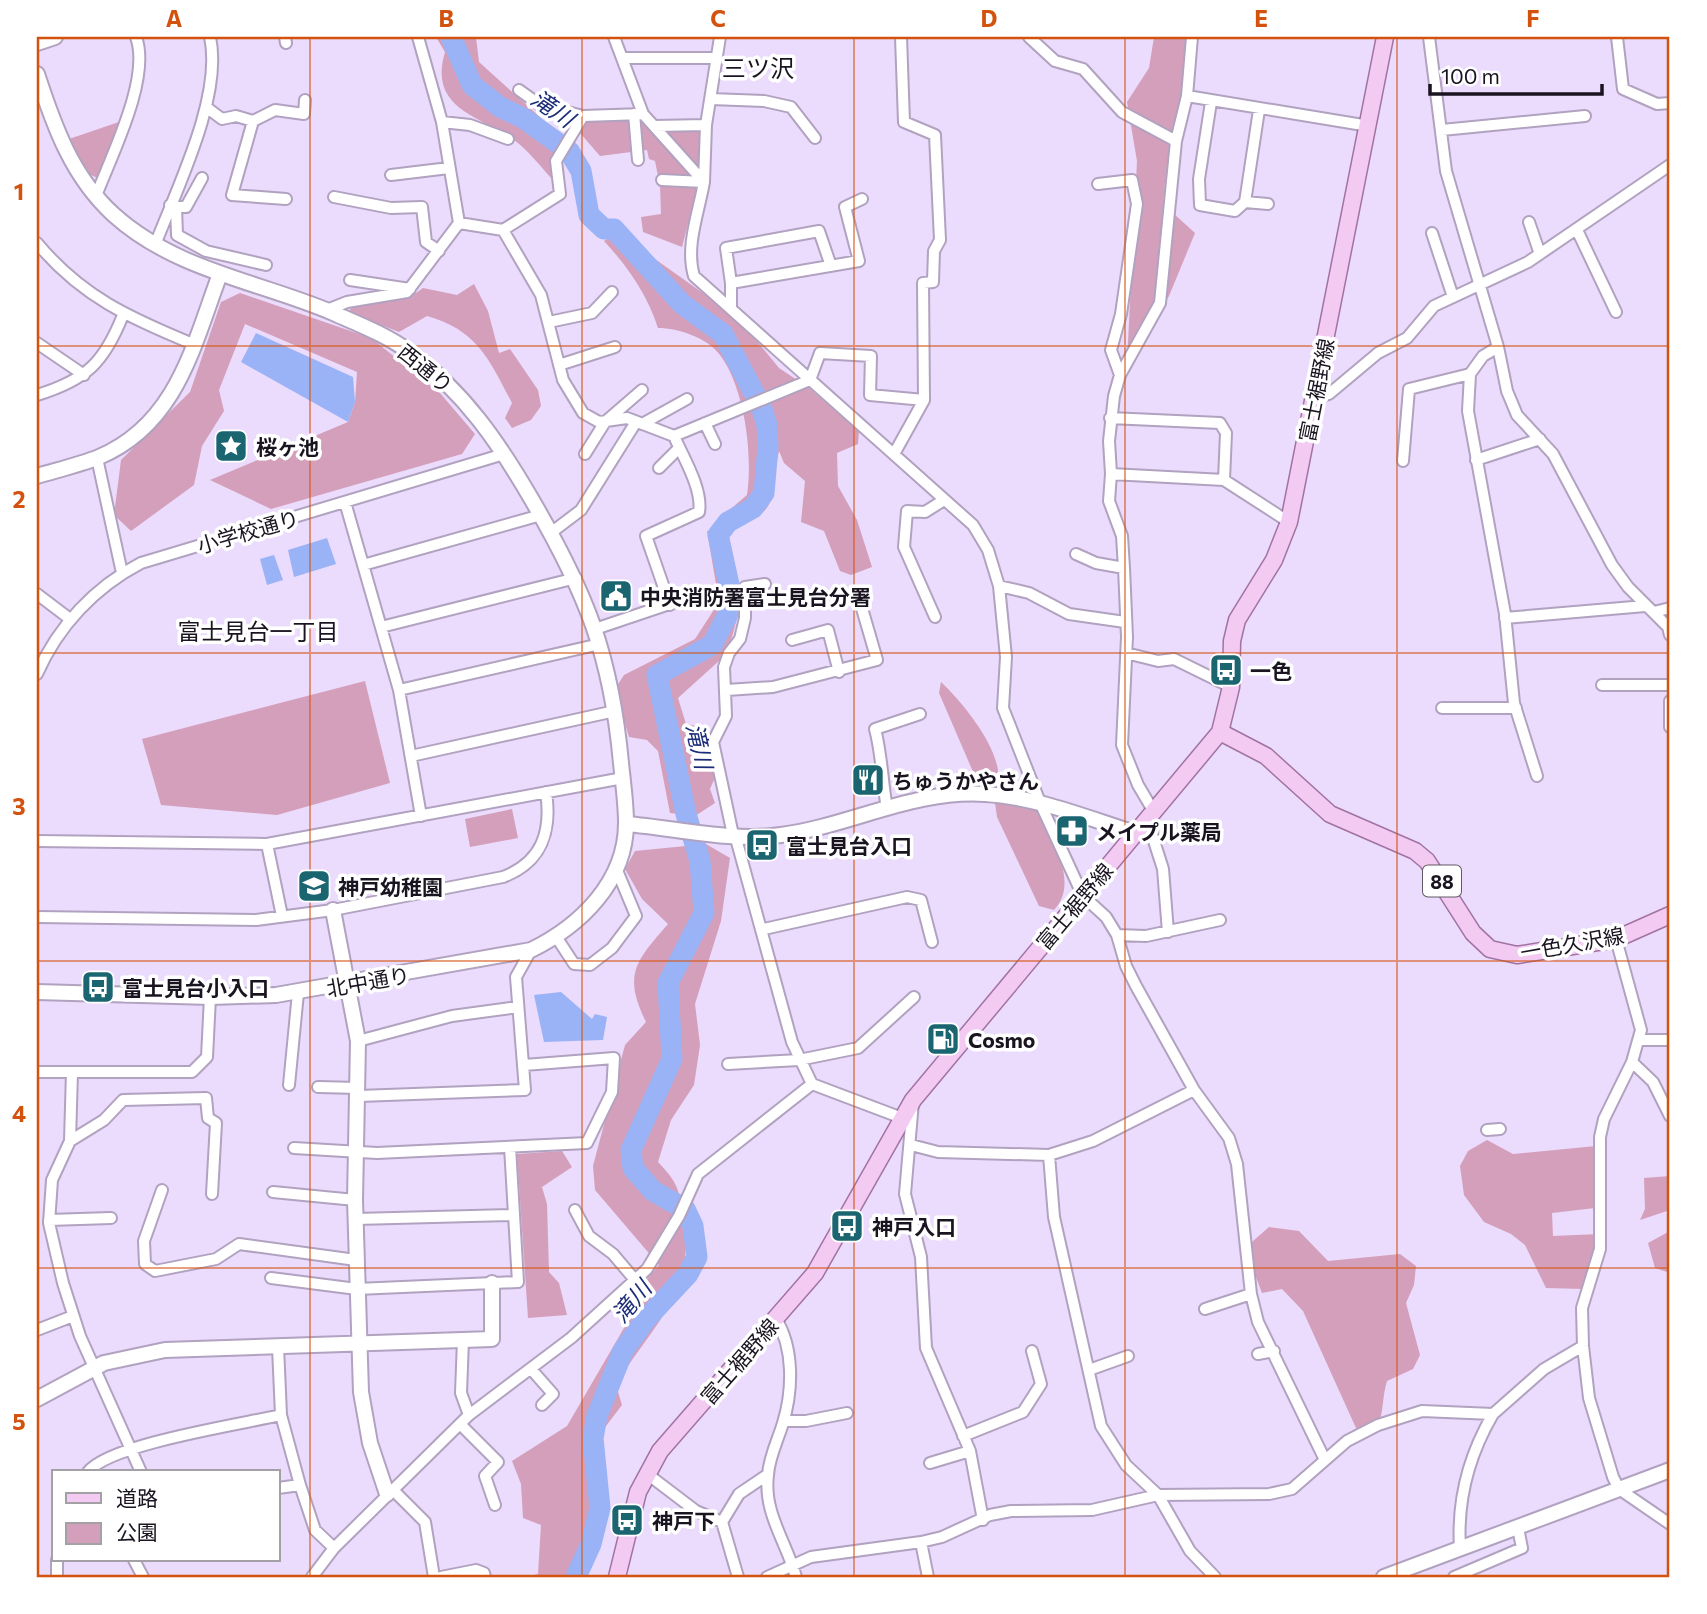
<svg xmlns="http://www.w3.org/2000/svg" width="1707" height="1614" font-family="Commissioner,'Noto Sans JP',sans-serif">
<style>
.green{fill:#d49fba}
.water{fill:#99b3f6}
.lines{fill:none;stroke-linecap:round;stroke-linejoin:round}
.river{stroke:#99b3f6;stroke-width:21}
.street-casing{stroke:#b1a2c0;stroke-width:14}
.secondary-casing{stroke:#b1a2c0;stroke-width:18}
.primary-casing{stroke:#a173a3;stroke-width:19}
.street{stroke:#fff;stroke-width:10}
.secondary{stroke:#fff;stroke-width:14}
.primary{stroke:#f2caf2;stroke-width:16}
.grid{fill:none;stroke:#d3520e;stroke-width:2;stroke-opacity:0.55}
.labels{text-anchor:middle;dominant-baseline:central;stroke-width:7;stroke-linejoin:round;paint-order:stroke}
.shield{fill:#fff;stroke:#5f5a63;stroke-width:2}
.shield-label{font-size:19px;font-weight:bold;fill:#1a1420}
.street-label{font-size:21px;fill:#1a1420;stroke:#fff}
.poi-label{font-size:21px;font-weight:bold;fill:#1a1420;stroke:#fff;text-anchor:start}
.water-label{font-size:23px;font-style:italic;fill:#1c2d79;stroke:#fff}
.neighbourhood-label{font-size:23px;fill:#1a1420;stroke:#fff}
.quarter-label{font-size:24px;fill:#1a1420;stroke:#fff}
.neatline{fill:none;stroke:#d3520e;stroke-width:2.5}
.grid-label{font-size:23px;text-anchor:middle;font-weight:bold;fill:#d3520e}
</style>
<rect width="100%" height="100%" fill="#ebdbfc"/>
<path class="green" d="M436,37h40l3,25 82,74 -9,43c-12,-13 -24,-29 -38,-39 -35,-25 -86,-31 -69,-88z
M1154,37h41l-3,8 4,8c-17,50 -29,98 -33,151l32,29 -26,63 -42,67 10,-202 -10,-59 22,-34z
M639,118l13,10h50l-6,65 -14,54 -39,-15 -2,-15 20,-3 -1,-28 -5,-25 -6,-2 -2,-9 -47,6 -20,-23 3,-14z
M119,122l-21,56 -10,-4 -19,-35z
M617,232l121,86 41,50 30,20 50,43 -1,13 -21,9 1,33 19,34 15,47 -21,8 -11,-4 -16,-40 -23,-9 4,-41 -21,-18 -5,-12c-10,44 4,74 -59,67l27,-23c6,-39 -2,-107 -27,-140 -12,-17 -42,-27 -62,-27 -11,-34 -30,-61 -54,-87z
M474,284l14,27 11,42 11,-4 28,41 3,16 -10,14 -19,8 -7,-10 7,-15c-23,-44 -35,-73 -85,-87l-28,16 -51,-20 7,-8 54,-6 14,-10 34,7z
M240,293l131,45 69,55 35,41 -13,20 -191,55 -61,-29 138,-58 7,-20 2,-30 -112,-48 -26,66 5,21 -22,35 -8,39 -63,46 -17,-16 7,-55 69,-68 31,-90z
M707,531h21l14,69 -10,37 -12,23 -42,38 8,26 20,4 10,47 -6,14 5,14 -20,13 -25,-3 -12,-62 -11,-11 -18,-3 -14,-48 9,-14 71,-36 24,-37z
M365,681l25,102 -113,32 -116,-10 -19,-66z
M941,682c23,22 63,70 57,103l-21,-4 -38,-88z
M995,803l45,6c11,30 40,74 14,101l-15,-4 -42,-89z
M512,809l6,29 -48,9 -5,-28z
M706,844l24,14 -9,63 -26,83 5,41 -6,40 -23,35 -13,42c20,21 21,27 26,56 12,77 -32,106 -68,167l6,20 -35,46c9,47 8,84 -16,126h-45l12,-3 3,-49 -18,-7 -2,-34 -9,-23 55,-35 57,-98 -1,-21 36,-42 -64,-75 -2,-24 32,-121 21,-23c-23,-47 -11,-60 22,-98l-26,-25 -17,-30 10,-18z
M1487,1140l26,14 83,-8 -1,62 -43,5 1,23 47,-2 -16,55 -38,-1 -21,-43 -14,-11 -27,-12 -20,-27 -4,-29 8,-15z
M562,1151l10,16 -30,20 5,17 2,68 10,11 8,32 -39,3 -11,-164z
M1670,1176v34l-30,10 5,-11 -1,-31z
M1269,1227l30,4 29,30 72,-7 16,12 -2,19 -8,18 14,52 -7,14 -26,12c-5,16 -3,30 -9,44l-22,3 -53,-117 -21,-22 -20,4 -17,-45z
M1670,1231v42l-15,-5 -7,-25z"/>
<path class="water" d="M256,333l97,44 2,25 -7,20 -107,-60z
M327,538l9,26 -42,13 -6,-27z
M274,555l9,25 -16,5 -7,-26z
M561,992l31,27 3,-5 12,3 -4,23 -59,2 -10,-47z"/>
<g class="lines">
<path class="river" d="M451,37l21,48 28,22 23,11 46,33 12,20 8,44 15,14h10l68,75 41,30 38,72 6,19 1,22 -4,46 -11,15 -25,14 -10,13 12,54 -2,25 -16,31 -55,30 29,139 14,47 4,52 -36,70 4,76 -41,91 2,18 20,23 32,18 8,17 4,31 -9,17 -42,45 -23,32 -26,65 -4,22 7,70 -9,36 -15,33"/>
<defs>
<path id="street" d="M285,37l1,6
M614,37l29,77 61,68c-5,30 -19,64 -10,94l279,249 15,25 11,36 7,71 -3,51 38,97 42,91 23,21 11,18 9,31 10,20 58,104 35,48 8,26 14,130 7,28 67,138
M1029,37l26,24 28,8 39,43 54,29
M1429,37l17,134 52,176 9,44 10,24 36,39 59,111 16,22 40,40 2,8
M1617,37l6,52 34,15 13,-1
M622,58h95
M519,90l21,15 43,11
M1187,96l182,30
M711,99l53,2 27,6 24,31
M1211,102l-12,77 1,26 35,6 10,-9 14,-92
M206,107l16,12 14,-3 17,5 22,-11 29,4 1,-14
M634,114l4,46
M253,121l-21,74 54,4
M442,122l28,3 38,14
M654,126l52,-1
M1442,130l143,-14
M391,175l58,-7
M662,180l42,2 2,-57 14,-88
M1098,184l34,-4 5,24 -16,110 -10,36 9,25
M96,196c16,-42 55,-118 40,-159
M334,197l57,11 31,-1 4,35 13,9
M1245,202l23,2
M170,205l6,2 1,28 29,16 60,14
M176,207h10l16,-29
M1529,222l11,32
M459,223l44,7 57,-36 -4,-33 27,-45 60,-2
M503,230l38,65 22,85 20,33 16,9 28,-4 47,18c9,21 29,53 25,76l-53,24 24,69
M1577,230l39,82
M1432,233l21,64
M37,243c45,54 93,75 156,101
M155,245c22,-57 68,-149 55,-208
M350,280l60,9
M731,283l-5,-35 93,-17 12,35
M731,307v-24l128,-22 -14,-54 17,-8
M327,310l20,-8 60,-10 52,-69 -17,-101 -24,-85
M549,322l43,-9 20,-21
M37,343l47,32
M1498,347l-15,9 -13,18 -2,37 37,203 9,89 23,73
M559,365l56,-18
M37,395c49,-15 67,-32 86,-80
M1314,398l15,-4 49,-41 29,-15 27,-32 94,-44 142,-97
M1110,418l110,5 6,10 -2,47
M705,423l10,21
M642,424l45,-25
M674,436l136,-56 10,-27 51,3 -1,39 54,5
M585,454l20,-32 37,-32
M894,454l30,-54 -1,-117 10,-1 1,-31 6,-11 -5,-105 -31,-13 -3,-85
M97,458l25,115
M1476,460l64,-21
M1403,461l6,-72 61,-15
M659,468l20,-20
M1111,474l113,6 65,42
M345,502l54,188 22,126
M552,532l29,-22 55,-88
M1076,554l20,9 28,5
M363,565l178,-50
M999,586l30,7 40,21 56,8
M37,594l33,25
M1654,612l16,-4
M935,617l-31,-70 3,-36 18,1 19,-12
M1505,618l140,-12
M381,627l195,-49
M595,629l95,-32
M792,640l36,-10 11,42
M1126,653l32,8 16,-2 57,28
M37,674c21,-48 58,-87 104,-111l363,-109
M1602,685h68
M399,690l201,-46
M727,690l46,-3 104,-27 -16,-55
M1670,701v26
M1442,708h74
M411,756l204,-45
M887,808c-5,-26 -5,-53 -12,-79l45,-15
M1154,812l-16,-27 -16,-40 5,-108 -3,-69 -2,-32 -13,-35 2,-27 -2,-33 5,-45 6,-21 40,-72 16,-162 11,-45 5,-59
M1147,819l16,50 5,63
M733,835l-20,-93 13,-26 -2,-49 5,-14 11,-14 5,-21v-31l20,-3
M735,835l57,207 20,42 90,34
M37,841l230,3 356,-66
M267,844l15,72
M37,917l219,3 77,-10 170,-33c39,-15 49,-45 43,-85
M764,929l143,-32 14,3 11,42
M1117,935l29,1 74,-16
M557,938l17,26 16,1 22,-17 24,-32 -20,-48
M1616,939l25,91 -9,32 -28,57 -4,18v112l-18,59 1,38 6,52 24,79 6,12 51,35
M1639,1040h31
M358,1041l94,-25 66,-9
M1632,1062l21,20 17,34
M728,1064l71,-4 59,-12 56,-51
M37,1072h155l15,-15 3,-60
M72,1072l-2,69 -18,39 -3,43 14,60 17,53 61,136
M289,1085l9,-92
M318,1087l41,1
M359,1096l166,-6 -9,-113 15,-27
M913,1102l-8,92 16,63 5,91 44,103 13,69
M1487,1130l13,-1
M70,1141l34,-21 19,-20 83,-2 2,20 8,5 -4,71
M911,1145l27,7 111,3 44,-14 101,-51
M294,1148l83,5 210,-10 25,-51 2,-34 -90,7
M1049,1155l5,62 47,209 25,39 32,30 32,56 25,26
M162,1190l-18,51 1,23 10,7 61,-12 23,-15 117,16
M273,1192l82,8
M575,1210l14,26 24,18 22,26
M356,1219l158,-4
M49,1220l62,-2
M271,1278l86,11 161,-7 -8,-135
M1205,1309l46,-15
M776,1319c18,29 17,71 7,104 -5,17 -14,34 -15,52 -5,38 19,68 28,102
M37,1330l36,-14
M463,1340l-2,53 8,22
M278,1347l3,68
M1258,1354l16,-3
M531,1369l22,25 -11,11
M1089,1370l39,-14
M784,1421h22l41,-8
M460,1424l38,38 -13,14 10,29
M963,1436l60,-24 18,-28 -9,-33
M930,1463l40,-12
M88,1472c21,-28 154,-48 193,-57l19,70
M646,1473l50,38 26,11
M278,1488l22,-3 15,45 19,18
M392,1489l33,33 9,55
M921,1542l7,35
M1460,1548c-3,-47 9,-93 33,-134
M57,1560v17
M134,1560l9,17
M312,1577l22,-29 135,-133 102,-77 76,-69 32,-53 19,-42 114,-90
M441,1577l35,-7 8,3 1,4
M738,1577l-16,-55 17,-28 28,-19
M767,1577l44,-20 110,-15 21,-5 48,-22 21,-4 81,-1 66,-15 111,-1 23,-5 55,-48 31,-16 44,-14 71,3 51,-45 39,-23
M1454,1577l68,-29 -4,-20"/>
<path id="secondary" d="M37,43l18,-6
M37,74c17,52 35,103 77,141 61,55 143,66 217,97 27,12 56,23 80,41 53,39 88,90 121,147 54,93 79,154 89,263 2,20 5,40 5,60 0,59 -46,103 -95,127l-255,45 -66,2 -173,-5
M37,476c20,-6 42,-11 62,-19 78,-33 94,-111 121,-183
M626,824c50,4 105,18 155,11 68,-9 134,-46 204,-41 51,3 102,24 150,39
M333,910l25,131 -3,159 6,192 9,51 17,51
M37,1399l67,-36 61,-13 327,-11v-56
M1384,1577l286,-107"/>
<path id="primary" d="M1220,732l46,24 64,58 85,37 12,10 46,72 17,16 27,6 99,-16 54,-24
M617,1577l21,-85 22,-41 155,-178 98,-173 307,-368 11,-45 1,-46 5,-21 37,-60 15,-38 96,-485"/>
</defs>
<use href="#street" class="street-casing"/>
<use href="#secondary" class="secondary-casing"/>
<use href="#primary" class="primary-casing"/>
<use href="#street" class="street"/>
<use href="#secondary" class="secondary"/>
<use href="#primary" class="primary"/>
</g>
<path class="grid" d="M310,37v1540M582,37v1540M854,37v1540M1125,37v1540M1397,37v1540M37,346h1633M37,653h1633M37,961h1633M37,1268h1633"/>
<defs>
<symbol id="sight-square" viewBox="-11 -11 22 22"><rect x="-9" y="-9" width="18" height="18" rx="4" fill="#1b6571" stroke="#fff"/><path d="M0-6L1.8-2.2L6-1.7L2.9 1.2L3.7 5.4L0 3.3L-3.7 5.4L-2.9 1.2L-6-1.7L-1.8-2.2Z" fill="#fff"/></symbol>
<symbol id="civic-square" viewBox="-11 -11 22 22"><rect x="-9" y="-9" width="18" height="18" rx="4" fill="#1b6571" stroke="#fff"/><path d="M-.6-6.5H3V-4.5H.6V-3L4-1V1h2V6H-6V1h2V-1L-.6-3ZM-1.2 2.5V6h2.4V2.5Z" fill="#fff"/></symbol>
<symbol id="bus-square" viewBox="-11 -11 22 22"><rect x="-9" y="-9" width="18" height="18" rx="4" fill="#1b6571" stroke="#fff"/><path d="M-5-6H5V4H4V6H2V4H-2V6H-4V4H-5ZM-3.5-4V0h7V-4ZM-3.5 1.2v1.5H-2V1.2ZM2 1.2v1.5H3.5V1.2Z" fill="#fff"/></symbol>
<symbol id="restaurant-square" viewBox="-11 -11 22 22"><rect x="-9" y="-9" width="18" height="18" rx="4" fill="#1b6571" stroke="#fff"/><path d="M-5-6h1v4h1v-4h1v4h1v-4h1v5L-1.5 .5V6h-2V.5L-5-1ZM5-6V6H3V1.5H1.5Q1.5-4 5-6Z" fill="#fff"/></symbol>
<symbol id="pharmacy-square" viewBox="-11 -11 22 22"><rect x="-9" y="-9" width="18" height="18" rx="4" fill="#1b6571" stroke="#fff"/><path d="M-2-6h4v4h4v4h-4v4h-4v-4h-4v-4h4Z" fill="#fff"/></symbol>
<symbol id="school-square" viewBox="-11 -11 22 22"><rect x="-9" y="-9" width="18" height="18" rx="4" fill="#1b6571" stroke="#fff"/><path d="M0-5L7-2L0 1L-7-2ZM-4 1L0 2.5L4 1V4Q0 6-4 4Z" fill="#fff"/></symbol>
<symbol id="fuel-square" viewBox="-11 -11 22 22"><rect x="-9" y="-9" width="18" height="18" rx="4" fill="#1b6571" stroke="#fff"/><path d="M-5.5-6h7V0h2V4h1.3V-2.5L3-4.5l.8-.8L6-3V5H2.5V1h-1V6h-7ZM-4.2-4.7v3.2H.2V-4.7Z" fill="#fff"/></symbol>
</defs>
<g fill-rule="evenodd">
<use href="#sight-square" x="212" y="427" width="38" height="38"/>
<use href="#civic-square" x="597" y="577" width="38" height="38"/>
<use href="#bus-square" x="1207" y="651" width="38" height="38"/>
<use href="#restaurant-square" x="849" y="761" width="38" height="38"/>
<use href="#pharmacy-square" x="1053" y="812" width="38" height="38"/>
<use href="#bus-square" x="743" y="826" width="38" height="38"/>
<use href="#school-square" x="295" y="867" width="38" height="38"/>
<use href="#bus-square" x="79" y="968" width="38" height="38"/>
<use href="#fuel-square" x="924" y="1020" width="38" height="38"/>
<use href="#bus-square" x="828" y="1207" width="38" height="38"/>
<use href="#bus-square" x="608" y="1501" width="38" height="38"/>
</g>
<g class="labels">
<rect class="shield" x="1423" y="865.5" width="38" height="31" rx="5"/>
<g class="shield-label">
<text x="1442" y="881">88</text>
</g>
<g class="street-label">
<text transform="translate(426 368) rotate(39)">西通り</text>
<text transform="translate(1316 390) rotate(-79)">富士裾野線</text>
<text transform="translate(248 531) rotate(-16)">小学校通り</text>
<text transform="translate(1074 906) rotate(-50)">富士裾野線</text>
<text transform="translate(1572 943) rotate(-10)">一色久沢線</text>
<text transform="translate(368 981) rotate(-10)">北中通り</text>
<text transform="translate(739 1361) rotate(-49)">富士裾野線</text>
</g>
<g class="poi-label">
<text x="256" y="446">桜ヶ池</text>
<text x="640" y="596">中央消防署富士見台分署</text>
<text x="1250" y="670">一色</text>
<text x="892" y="780">ちゅうかやさん</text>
<text x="1096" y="831">メイプル薬局</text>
<text x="786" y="845">富士見台入口</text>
<text x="338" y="886">神戸幼稚園</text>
<text x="122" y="987">富士見台小入口</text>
<text x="968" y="1039">Cosmo</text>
<text x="872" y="1226">神戸入口</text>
<text x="652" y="1520">神戸下</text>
</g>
<g class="water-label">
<text transform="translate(553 108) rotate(34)">滝川</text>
<text transform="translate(700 746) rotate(77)">滝川</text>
<text transform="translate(631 1301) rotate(-50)">滝川</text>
</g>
<g class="neighbourhood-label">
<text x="258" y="631">富士見台一丁目</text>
</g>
<g class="quarter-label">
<text x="758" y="67">三ツ沢</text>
</g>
</g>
<rect width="1707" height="1614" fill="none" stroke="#ffffff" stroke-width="77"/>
<rect x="52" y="1470" width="228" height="91" fill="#ffffff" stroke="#a3a1a6" stroke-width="2"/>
<rect x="66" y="1493" width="35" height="10" fill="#f2caf2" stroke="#a3a1a6" stroke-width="2"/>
<text x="116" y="1506" font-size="21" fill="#1a1420">道路</text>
<rect x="66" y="1523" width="35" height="21" fill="#d49fba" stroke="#a3a1a6" stroke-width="2"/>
<text x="116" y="1540" font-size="21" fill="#1a1420">公園</text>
<path d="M1430 84v10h172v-10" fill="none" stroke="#1a1420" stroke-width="3.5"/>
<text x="1441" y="84" font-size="21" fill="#1a1420" stroke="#ffffff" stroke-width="5" paint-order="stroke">100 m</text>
<rect x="38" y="38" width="1630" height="1538" class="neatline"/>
<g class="grid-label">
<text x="174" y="27">A</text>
<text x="446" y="27">B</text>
<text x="718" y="27">C</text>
<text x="989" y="27">D</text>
<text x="1261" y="27">E</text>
<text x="1533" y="27">F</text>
<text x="19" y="200">1</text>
<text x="19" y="508">2</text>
<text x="19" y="815">3</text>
<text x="19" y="1122">4</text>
<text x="19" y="1430">5</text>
</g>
</svg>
